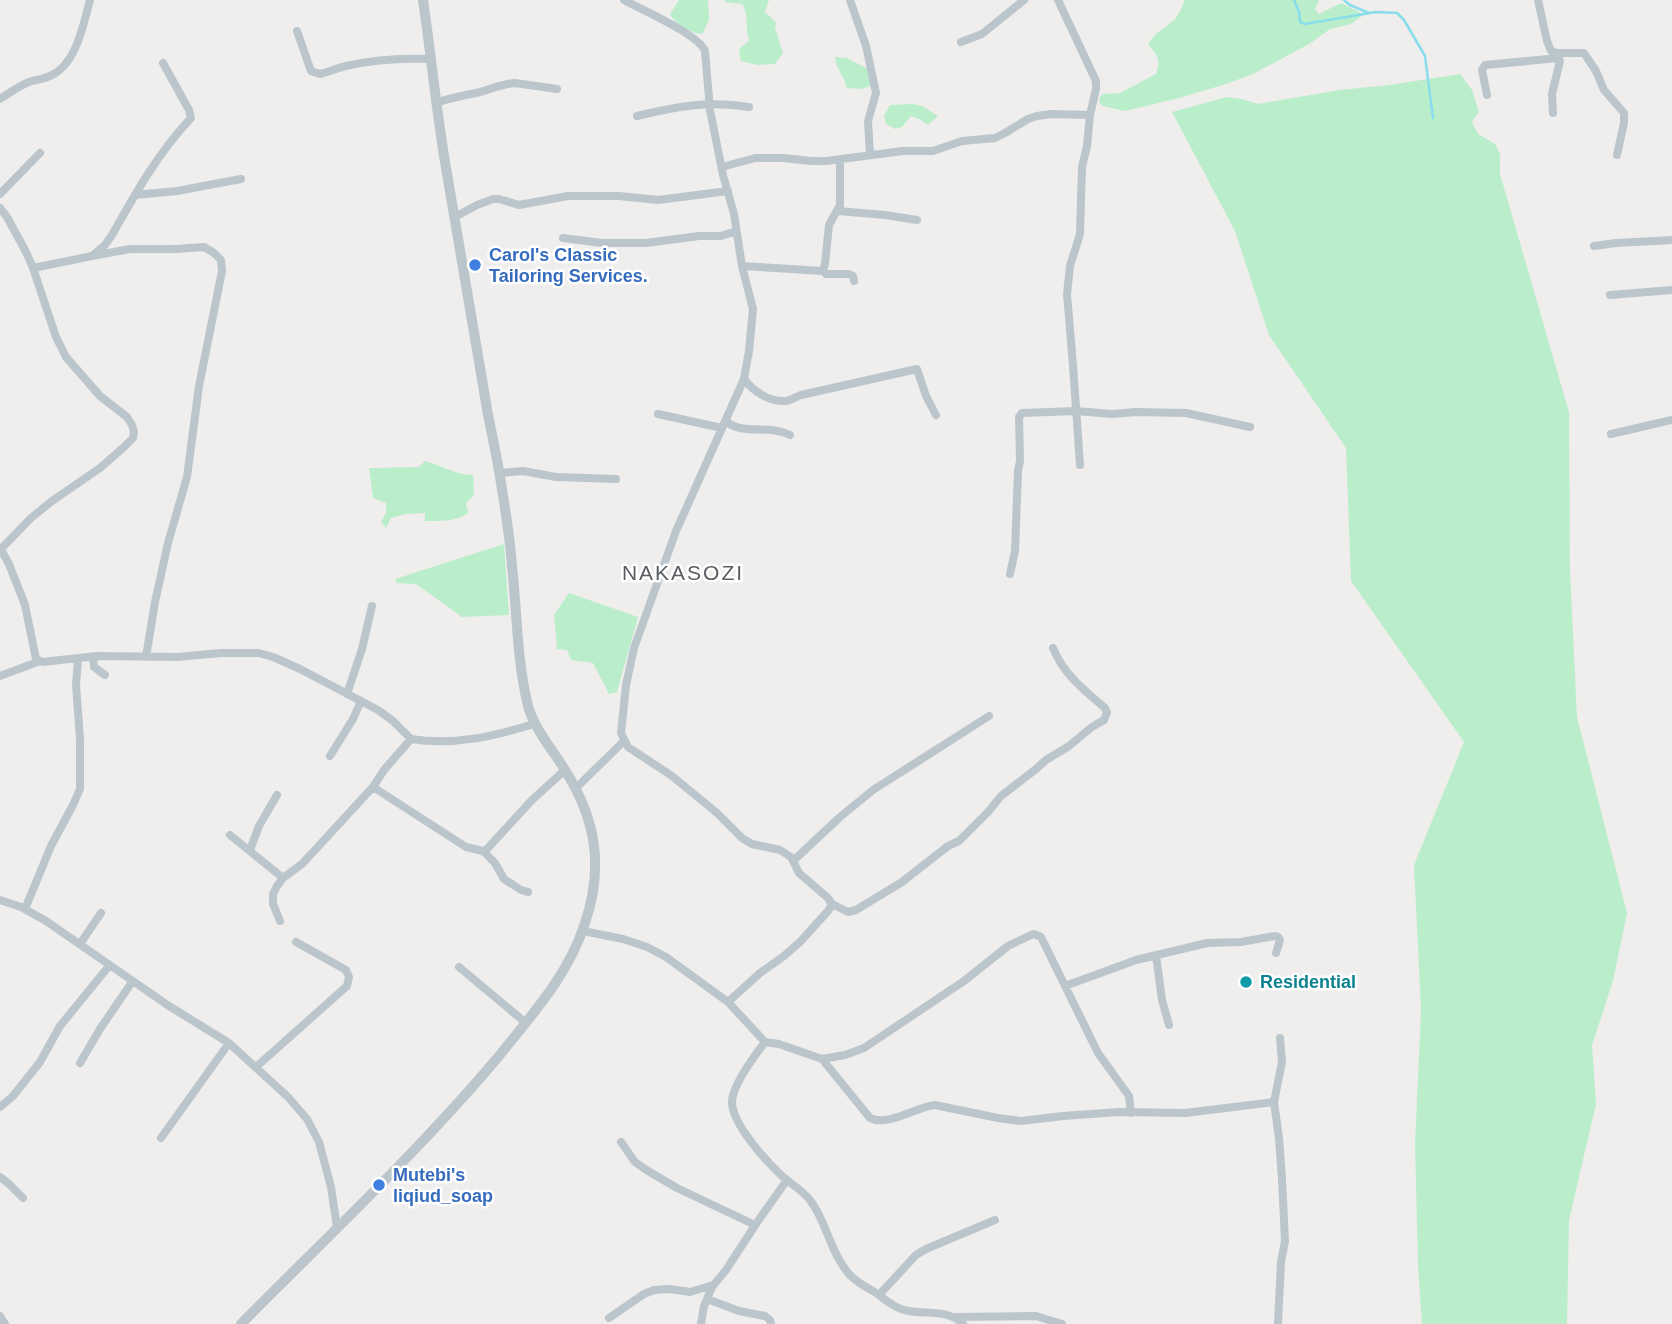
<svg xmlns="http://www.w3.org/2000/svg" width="1672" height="1324" font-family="Arial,sans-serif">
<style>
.green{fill:#baeecb}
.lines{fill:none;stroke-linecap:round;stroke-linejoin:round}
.stream{stroke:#87ddeb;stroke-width:2.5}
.minor{stroke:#bbc5cc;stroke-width:8}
.tertiary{stroke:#bbc5cc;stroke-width:10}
.shop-dot{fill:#3f7fe0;stroke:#fff;stroke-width:2.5}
.culture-dot{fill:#0f9aa8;stroke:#fff;stroke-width:2.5}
.labels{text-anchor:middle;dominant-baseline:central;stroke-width:5;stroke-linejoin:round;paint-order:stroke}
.shop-label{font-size:18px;font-weight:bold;fill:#366cbe;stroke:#fff;text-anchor:start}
.culture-label{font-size:18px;font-weight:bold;fill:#0d838f;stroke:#fff;text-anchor:start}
.quarter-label{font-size:21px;letter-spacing:2px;fill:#5a5e62;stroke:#fff}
</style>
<rect width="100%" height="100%" fill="#f0eded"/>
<path class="green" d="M679,0h29l1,20 -6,13 -4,1c-12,-4 -23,-9 -29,-20z
M725,0h44l-4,12 11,10 -1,6 8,25 -8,11 -18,1 -16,-4 -2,-12 10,-8c-4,-13 0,-28 -7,-37l-17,-2z
M1185,0h134l-4,9 4,5 22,-11 17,8 4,5 -11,8 -21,5 -21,15 -56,30 -27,10 -47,14 -54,13 -22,-5 -4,-4 1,-5 3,-3 17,-1 36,-19c5,-14 2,-19 -8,-29 6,-13 16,-16 25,-24 6,-5 9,-15 12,-21z
M835,57l12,1 23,12 1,16 -10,3 -14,-1c-3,-12 -11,-19 -12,-31z
M1460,74l12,16 7,22 -7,10 6,12 17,10 5,10v20l69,238 1,158 7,147 50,196 -14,68 -21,64 4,59 -27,116 -2,104h-145l-4,-58 -3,-122 6,-134 -7,-145 50,-123 -113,-161 -5,-133 -77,-113 -34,-104 -63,-119 55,-15 15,2 16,5 81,-14 50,-5z
M913,104l9,2 16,10 -10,9 -7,-5 -10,-4 -9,11 -7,2 -9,-5 -2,-8 6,-11z
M425,461c16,4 31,14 48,14l1,20 -8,8 2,10c-12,9 -28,8 -43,8v-8l-20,1 -14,4 -5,10 -5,-6 5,-9v-10l-13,-5 -4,-30 50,-1z
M504,544l5,71 -47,2 -46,-33 -19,-1 -2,-4z
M569,593l69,24 -21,75 -8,2 -16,-31 -22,-3 -4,-10 -10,-1 -3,-34z"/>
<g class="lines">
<path class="stream" d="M1294,0l5,12 1,10 5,2 71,-12 21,1 7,7 21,36 8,62
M1344,0l6,5 19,8"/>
<path class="minor" d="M624,0c18,10 74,34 81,51l5,59 13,65 11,39 8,52 11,43 -4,42 -5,28 -68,152 -42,117 -8,37 -5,48 7,14 44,29 45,37 25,25 10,6 28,6 11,7 8,16 29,25 4,6 -4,7 -28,31 -16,14 -24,17 -32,29
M850,0l16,46 10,47 -8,28 2,34
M1538,0l9,41 4,10 6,2 3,8 -8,33 1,19
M297,31l14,40 9,3c9,-2 17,-6 26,-8 26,-6 59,-8 84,-7
M961,42l21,-8 42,-34
M1557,53h27l12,18 8,19 20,23v10l-7,32
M1487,95l-5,-25 3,-5 74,-7
M0,99c9,-6 19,-13 29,-17 7,-2 14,-3 21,-6 27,-12 33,-51 40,-76
M436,103c13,-5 26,-7 40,-10 13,-3 25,-9 39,-10l42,6
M637,116c37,-9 73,-16 112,-9
M722,167l33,-9h28l28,3h15l77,-10h30l29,-10 33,-3 10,-5 23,-14 9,-3 14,-2 39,1 6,-26v-8l-38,-81
M0,194l40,-41
M135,195l42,-4 64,-12
M0,208l7,9 19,35 7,16 23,69 10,20 34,39 27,21 5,8 2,7 -1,6 -9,9 -24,21 -48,33 -21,17 -30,31
M838,211l47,4 32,5
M455,217l22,-12 16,-6h6l20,6 49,-9h51l39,4 70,-9
M563,238l39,5h44l53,-7h22l15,-5
M1594,246l22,-3 56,-3
M92,256l38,-7h45l29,-2 10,6 7,7 1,11 -23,115 -12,91 -19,66 -13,59 -9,55
M742,266l81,5 3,3h23l4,2 1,5
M33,268l59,-12 13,-11 7,-10c23,-41 46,-82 79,-117l-2,-8 -26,-47
M823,271l2,-7 4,-39 11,-20v-45
M1610,295l62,-5
M744,379c9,12 25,23 41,22 5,0 11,-4 16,-6l116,-26 9,27 10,19
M658,414l64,14
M725,421c19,15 44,3 65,14
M1611,434l61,-14
M1080,465l-7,-100 -6,-71 3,-28 10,-32 2,-67 5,-21 3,-31
M500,473l23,-2 33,6 60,2
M0,548l9,16 16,41 11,54 6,3 55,-6 80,1 44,-4h38l14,4 27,12 78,41 15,11 18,18c43,7 83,-3 123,-15
M1010,574l5,-23 3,-80 2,-10 -1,-44 3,-4 54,-2 36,3 24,-2 50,1 64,14
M93,657l1,10 11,8
M0,676l40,-15
M347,694l15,-45 10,-43
M330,756l23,-37 8,-18
M373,787l93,60 17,4 4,-2 45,-49 33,-30
M576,788l48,-47
M230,835l53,43
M250,850l9,-24 18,-31
M483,851l12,12 9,16 17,11 7,2
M793,861l47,-44 33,-27 116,-74
M0,900l21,7 25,14 123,85 60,37 59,54 19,22 12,23 12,45 6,41
M832,904l16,8 8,-2 46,-28 46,-36 11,-5 29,-29 13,-16 35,-27 10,-9 23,-14 23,-19 12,-7 3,-8 -2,-4c-21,-18 -41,-33 -52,-60
M25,909l26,-63 22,-41 7,-16v-50l-4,-54 2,-26
M280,921l-7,-17v-10l4,-8 6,-8 19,-14 71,-77 11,-17 27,-31
M583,931l40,8 24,8 19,10 62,45 37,40 14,2 43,15 23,-4 19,-7 100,-67 44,-35 23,-11 3,-1 7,3 57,116 31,43 2,17
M80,944l21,-31
M1156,955l6,45 7,25
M459,967l67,56
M1065,986l71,-26 71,-17 34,-1 34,-6 3,1 2,3 -4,13
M765,1042c-10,13 -33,43 -33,60 0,22 34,59 50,74 9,8 20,14 28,24 17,22 20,53 40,75 7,8 17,12 26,18 6,4 11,9 17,12 21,14 52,0 70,19
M822,1059l48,59c17,9 46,-11 65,-13l63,13 23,3 42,-5 56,-4 66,1 89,-11
M80,1063l20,-34 32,-47
M256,1067l91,-81 2,-9 -3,-7 -50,-28
M0,1107l13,-11 27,-34 20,-36 49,-60
M161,1138l68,-95
M621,1142l14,20 13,9 29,17 78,37
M0,1177l8,6 15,15
M879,1295l37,-40 10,-6 69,-29
M707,1299l32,12 26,5 5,4 1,4
M0,1316l5,8
M956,1317l80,-1 26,8
M609,1318l35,-24 10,-4 15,-1 21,3 23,-7
M701,1324l3,-18 8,-19 14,-17 32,-49 29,-41
M1278,1324l3,-62 4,-21 -3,-62 -3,-41 -5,-36 8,-40 -2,-24"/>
<path class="tertiary" d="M241,1324c87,-88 178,-173 258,-268 32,-40 69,-81 85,-130 20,-57 13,-105 -19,-156 -13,-21 -30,-40 -37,-64 -11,-45 -11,-94 -16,-140 -2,-30 -7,-59 -12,-89 -4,-27 -11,-53 -15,-80 -13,-78 -27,-156 -40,-235 -9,-54 -14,-108 -22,-162"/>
</g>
<g class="shop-dot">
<circle cx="475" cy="265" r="7"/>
<circle cx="379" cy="1185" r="7"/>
</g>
<circle class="culture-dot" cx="1246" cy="982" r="7"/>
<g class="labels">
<g class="shop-label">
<text x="489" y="255">Carol's Classic<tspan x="489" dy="21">Tailoring Services.</tspan></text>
<text x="393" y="1175">Mutebi's<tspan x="393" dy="21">liqiud_soap</tspan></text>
</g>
<g class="culture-label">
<text x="1260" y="982">Residential</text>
</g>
<g class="quarter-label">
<text x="683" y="572">NAKASOZI</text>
</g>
</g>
</svg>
